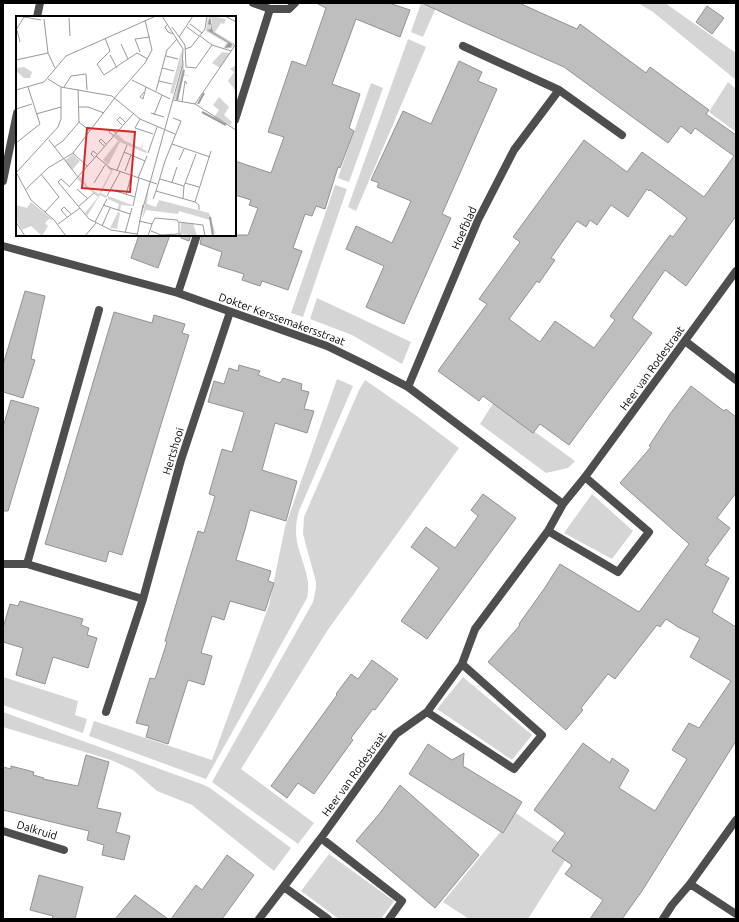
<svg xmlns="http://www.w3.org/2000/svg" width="739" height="922" font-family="Ubuntu,sans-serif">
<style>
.green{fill:#d5d5d5}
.building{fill:#bebebe;stroke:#929292;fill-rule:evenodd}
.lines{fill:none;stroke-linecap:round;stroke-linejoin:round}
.street{stroke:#4e4e4e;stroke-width:8}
.labels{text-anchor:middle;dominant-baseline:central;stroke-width:3;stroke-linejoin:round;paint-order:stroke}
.street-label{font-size:11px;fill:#000;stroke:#fff}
.inset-river{fill:none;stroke:#9c9c9c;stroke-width:2}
.inset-road{fill:none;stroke:#999;stroke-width:1}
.view{fill:#d62828;fill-opacity:0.15;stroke:#d62828;stroke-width:2}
.inset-edge{fill:none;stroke:#000;stroke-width:2}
</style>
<rect width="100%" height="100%" fill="#fff"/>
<path class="green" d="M421,3h17l-15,34 -12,-5z
M638,3h27l71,50v27l-83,-68z
M408,39l18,8 -70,164 -8,-4z
M728,82l8,7v43l-27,-20z
M371,83l12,5 -34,94 -11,-4z
M335,185l12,4 -44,128 -12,-4z
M317,298l94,44 -9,22 -50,-29 -42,-16z
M337,379l16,7 -54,125c-3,10 -4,21 -2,31 4,19 15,37 10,56l-101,181 -117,-43 5,-15 118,39 57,-155 16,-78z
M365,380l49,34 45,34 -132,183 -86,138 73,54 -16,21 -86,-62 101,-180 3,-14v-6l-13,-48 1,-17 55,-127z
M494,402l81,59 -7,7 -22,5 -66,-49z
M592,494l41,37 -21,28 -48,-26z
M3,677l75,24 -3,14 12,4 -4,14 -80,-28z
M463,677l69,58 -20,25 -75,-51z
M3,712l201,73 6,3 81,60 -17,23 -82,-66 -35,-14 -24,-21 -22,-10 -108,-33z
M516,813l55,38 -43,68h-59l-26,-17z
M329,854l65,47 -13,18h-42l-38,-28z"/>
<path class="building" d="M318,3h71l21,7 -10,27 -44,-18 -24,65 28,10 -11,34 5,3 -14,37 -2,-1 -13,42 -9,-3 -4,10 -7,-2 -12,34 9,3 -14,39 -26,-9 -2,5 -18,-6 2,-6 -26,-8 4,-14 -22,-8 2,-9h46l10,-27 -9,-3 2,-5 -16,-5v-34l36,12 13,-36 -16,-5 24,-71 14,5 20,-58 -8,-4z
M422,3h97l58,26 3,-5 66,49 4,-6 59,43 -3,4 30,21v81l-50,70 -21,-16 -33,48 20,15 -83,112 -29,-21 -7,9 -50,-37 -4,5 -41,-30 49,-67 -8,-5 41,-57 -7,-5 71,-97 43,32 15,-20 62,45 30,-41 -39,-28 -4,6 -10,-8 -13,17 -104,-76 -95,-42zM647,189l2,2 1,-1 19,14 18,14 -14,19 -3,-2 -60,81 5,4 -21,28 -39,-27 -15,21 -31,-23 28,-38 2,2 16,-23 -4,-2 26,-37 9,6 4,-7 7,5 14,-20 17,12z
M707,6l17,12 -12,16 -16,-12z
M459,61l23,11 -4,9 19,8 -55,125 9,4 -47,106 -38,-17 18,-41 -38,-17 10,-23 36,17 19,-42 -34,-14 2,-4 -8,-3 32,-69 28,13z
M139,235h31l-12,33 -27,-10z
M181,235h10l-2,6 -8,-3z
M25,291l20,5 -14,63 4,1 -12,38 -20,-6v-27z
M114,312l38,11 2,-8 31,9 -3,9 7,2 -27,86 -40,134 -13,-4 -3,11 -61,-18z
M239,365l21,6 -2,4 22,8 3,-5 19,6 -1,6 8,2 -5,17 10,2 -7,22 -32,-10 -13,47 35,11 -11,40 -36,-11 -4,16 -10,34 35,11 -3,10 6,2 -9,28 -35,-10 -6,19 -12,-4 -11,37 11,3 -8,29 -16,-5 -20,64 -22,-7 3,-11 -13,-3 14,-45 5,1 12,-37 -2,-1 33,-110 6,2 11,-37 -6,-2 13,-45 10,3 12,-40 -36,-10 6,-21 10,3 5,-16 9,3z
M691,386l33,25 2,-2 10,8v76l-19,25 13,10 -23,31 2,1 -4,5 24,13 -17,34 24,15v114l-94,150 -20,28h-32l13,-19 -38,-26 7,-9 -20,-14 13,-18 -31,-23 49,-67 27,20 2,-5 17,12 -10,18 36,23 32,-52 -15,-9 17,-27 10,5 32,-47 -41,-24 10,-19 -22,-11 -12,-8 -6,8 -3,-2 -42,54 -7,-5 -27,34 2,2 -17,20 -78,-68 32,-37 -1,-1 25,-35 16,-25 79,48 50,-68 -69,-61 31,-36 -2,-1 21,-32z
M11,400l28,8 -31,103h-5v-84z
M483,494l33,24 -89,121 -26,-18 38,-53 -28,-21 15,-20 29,21 23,-32 -7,-6z
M20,601l63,18 -2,6 8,3 -2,7 10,3 -9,30 -35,-11 -8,27 -29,-9 7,-27 -20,-6v-14l7,-24 8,2z
M372,660l26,19 -23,31 -2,-1 -22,29 2,2 -39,54 -16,-11 -11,15 -16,-12 66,-91 -1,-1 15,-20 7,5z
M428,744l24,16 12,-7 -1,13 59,36 -19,31 -94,-59z
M86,755l23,7 -12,46 24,5 -5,19 14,4 -6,24 -22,-5 2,-10 -17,-5 2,-9 -86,-21v-43l8,2v-3l23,6 -1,3 11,3 -1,1 35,7z
M400,785l79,70 -44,53 -79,-67 24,-28z
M227,855l27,20 -32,44h-51l25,-34 6,5z
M39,875l44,12 -8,32h-23l1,-3 -23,-6z
M135,895l33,24h-53z"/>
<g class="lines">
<path class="street" d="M253,3l17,6
M37,17l3,-14
M463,46l96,44 63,45
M235,120l35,-111h19l6,-6
M3,181l14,-68
M3,246l175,47 149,53 39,19 42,22 155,117
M178,293l19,-58
M685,341l51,39
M408,387l70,-167 36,-70 45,-60
M548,531l70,41 31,-40 -64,-55
M3,564h24l116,35
M27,564l72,-254
M106,712l37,-113 38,-139 49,-148
M427,712l87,57 28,-34 -80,-71
M3,831l61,19
M321,838l81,63 -13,18
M690,884l46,30
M284,887l44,32
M259,919l62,-81 75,-104 31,-22 35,-48 13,-35 73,-98 15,-27 22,-27 151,-206
M663,919l9,-14 18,-21 46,-64"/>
</g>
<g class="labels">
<g class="street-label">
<text transform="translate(464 228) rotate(-66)">Hoefblad</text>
<text transform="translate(282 319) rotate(20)">Dokter Kerssemakersstraat</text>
<text transform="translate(652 368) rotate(-54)">Heer van Rodestraat</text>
<text transform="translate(173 451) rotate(-73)">Hertshooi</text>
<text transform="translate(354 774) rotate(-54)">Heer van Rodestraat</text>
<text transform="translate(37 830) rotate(17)">Dalkruid</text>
</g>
</g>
<g transform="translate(16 16)">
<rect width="220" height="220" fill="#fff"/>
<path d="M192,0l3,13 -3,1 20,14 -2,4 3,-5 -16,-10 -2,-17 15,3 -2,5 -3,-1 -6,9 20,12 -3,4 -9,1 3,-6 -20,-12zM163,29l3,9 -1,13 -8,27 -3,-1 11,-41zM206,36l8,1 -10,15 -8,-5zM168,42v16l8,3 -8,-2 -7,23 5,2 -8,-1zM220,49v26l-8,-10 6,-9 -4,-3zM8,51l8,5 -2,6h-6l-8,-7v-3zM203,81l10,10 -5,8 8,7 -2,3 -16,-8 5,-7 -6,-5zM101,118l8,7 16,7 3,-7 -2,8 5,2 -1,2 -26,-11 -12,23 -5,-5 15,-19 -4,-4zM57,138l7,7 -8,9 -7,-10zM90,150l7,4 -12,23 6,3 -1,2 -6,-3 -13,21 -2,-3 13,-16 -21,-18 3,-3 8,11 11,7 12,-23zM133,166l-2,22 9,3 3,-7 50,13 7,22 -2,-3v4h-1l-3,-16 -31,-9 -1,3 -32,-4 -4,10zM92,180l24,9v1l-11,-1 -1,6 -3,-1 2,-6 -11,-5zM15,186l22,18 -4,-1 -4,4 3,3 -6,10 -11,-10 -9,4 -6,-11v-14l11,3zM102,196l2,1 -3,16 -7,-1zM165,207h12l4,13 -17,-2z" fill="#d5d5d5"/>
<path d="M194,0l3,16 19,12 -1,3 -6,1 3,-5 -21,-13 4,-1v-4l-3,-1z" fill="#9c9c9c"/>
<path class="inset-river" d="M161,84l7,-30M182,88l6,-11M186,96l24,13M194,201l3,19"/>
<path class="inset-road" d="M21,0h42M146,0l21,33 -1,19M209,0l11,6M53,2l1,18M28,3l4,34 7,15M174,8l12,9M151,9l-2,2 3,5 5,2M156,11l13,18 1,22 10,1 16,-23M171,11l12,9M0,14l8,-13 17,3M1,14l3,12M184,20l12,9 19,6M163,21l14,-21M89,22l5,13 -13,13 7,11 33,-22 11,6M105,28l7,15M169,33l6,-2 14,-18 2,-13M124,36l-5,-13 15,-2M94,39l7,13M150,40l12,3M0,44l32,-7M146,52l12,3M32,63l13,8 51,9 28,23 35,15M116,64l38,19M143,65l13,3M48,71l7,-11 15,-2 1,16M62,73l1,33M0,74l28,-8 22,-26 90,-40M140,75l11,-41 10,-11M128,76l-4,5 3,2 3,-12M157,84l22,4M166,86l3,-21 2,3M179,88l41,-60M179,88l41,26M63,91h9l16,6M0,93l16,-5M135,97l13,4M20,98l25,-7M138,99l8,-20M124,103l-5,9 18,6M63,106l11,9M106,109l-5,-5 3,-3 5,5M98,120l-5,-4 2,-3 5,4M33,124l29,37M0,127l24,-19 -12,-37M156,128l38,13M88,130l-5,-5 2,-2 5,5M38,131l9,-6 16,-19M108,136l21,9M57,137l14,13M132,137l9,-26M80,140l14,12 47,16M79,142l-4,-4 2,-3 4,3M163,144l5,-11M101,154l10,-25M109,155l6,-16M0,156l15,28 23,20 12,16M0,157l42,-46 3,-8v-32M25,158l18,23 -14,15M122,162l9,-22M144,163l24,7M156,166l5,-15M78,167l11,-18M169,167l14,4M53,171l64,-73M54,171l-9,-8 -3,3 31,37 22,11 26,4M61,173l11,10M9,174l23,-22 25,-15 44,-58 28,-32 7,-13 -7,-30M96,174l23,7M140,175l9,-30 16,-40 -8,-3M110,179l5,-19M91,180l13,-24M137,183l3,-8 39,11 4,3v5M167,183l1,-13 12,-32M179,186l16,-51M87,189l27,9M63,190l15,-13M117,190l6,-28M125,199l41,-148M51,201l-6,-7 3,-3 7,7M123,205l13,3 3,-6 22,2 2,3v11l4,2M0,206l9,14M79,206l12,-23M163,206l24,3 2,11M42,208l22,-16M86,210l8,-18M135,215l10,4 18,-1M109,217l7,-25M69,220l11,-13M121,220l6,-31M132,220l4,-12"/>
<path class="view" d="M71,112l48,4 -5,60 -48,-4z"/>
<rect width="220" height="220" class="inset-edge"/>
</g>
<rect width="739" height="922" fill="none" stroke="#000000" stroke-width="8"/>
</svg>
